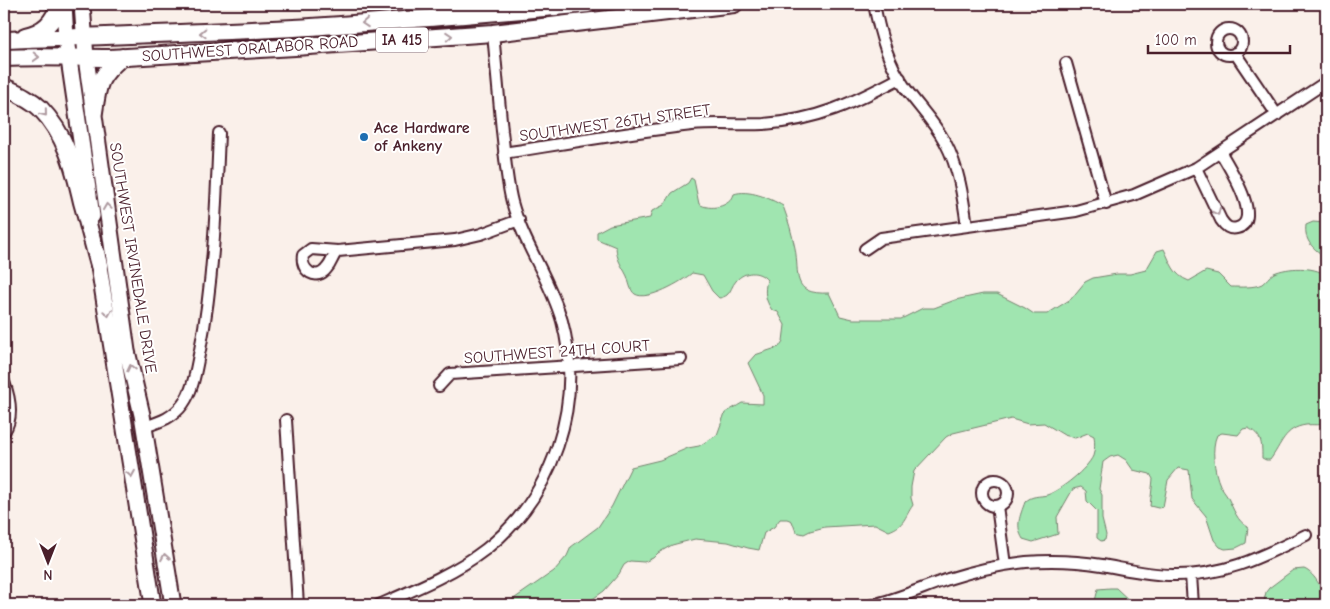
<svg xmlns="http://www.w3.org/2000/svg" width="1330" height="609" font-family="'Comic Neue',sans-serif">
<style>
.green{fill:#a0e5b0;stroke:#75826e}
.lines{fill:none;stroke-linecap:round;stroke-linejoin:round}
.minor-casing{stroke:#4a1f2b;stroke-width:14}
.secondary-casing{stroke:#4a1f2b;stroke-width:19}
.primary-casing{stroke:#4a1f2b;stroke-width:20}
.minor{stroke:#fff;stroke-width:10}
.secondary{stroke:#fff;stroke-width:15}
.primary{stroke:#fff;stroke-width:16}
.oneway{stroke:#ae9aa0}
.poi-dot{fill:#1f6fb2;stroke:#fff;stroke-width:2}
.labels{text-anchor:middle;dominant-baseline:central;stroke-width:4;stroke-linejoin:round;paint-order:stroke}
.shield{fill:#fff;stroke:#80626b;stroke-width:1}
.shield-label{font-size:15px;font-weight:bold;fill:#4a1f2b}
.street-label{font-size:16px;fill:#4a1f2b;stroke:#fff}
.poi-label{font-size:16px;font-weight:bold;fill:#4a1f2b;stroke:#fff;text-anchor:start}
</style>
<rect width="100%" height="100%" fill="#faf0ea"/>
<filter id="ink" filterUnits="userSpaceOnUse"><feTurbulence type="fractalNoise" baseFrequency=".02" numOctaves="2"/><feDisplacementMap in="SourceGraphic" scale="10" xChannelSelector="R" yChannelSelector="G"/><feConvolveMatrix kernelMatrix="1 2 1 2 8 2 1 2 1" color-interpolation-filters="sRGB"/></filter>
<g filter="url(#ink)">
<path class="green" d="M691,178l3,2 5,24c11,7 31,3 35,-10 14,-5 36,4 49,12 5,13 9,28 12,42 5,26 -5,47 34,45l11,23 13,3h48l22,-11h11l21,-8 28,-6h14l28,14 9,6h13l24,-15 14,-17 8,-4 24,-4h13l16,-4 11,-19 7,-2c7,14 9,26 25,32l17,-10 12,3 13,13c9,0 23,1 31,-3 4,-3 7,-8 12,-11 14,-6 39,-7 52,2v148c-6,3 -13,1 -20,2 -22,3 -24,19 -36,35h-4l-4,-2c0,-15 0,-23 -14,-30l-5,1 -5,6 -16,-2 -5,2c-6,12 -3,37 3,50 2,5 6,9 8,13 6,12 9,23 20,29l-2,16 -10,5 -11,1 -5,-2 -6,-7 -8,-24 -14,-17 -3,-29 -11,-2 -10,12 -5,27 -5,1 -8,-2 3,-27 -3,-5 -17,-4 -7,-10 -8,-5 -8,2 -7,5 -4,27 3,6v24l4,16 -1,5 -4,1 -4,-3v-27l-10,-10 -1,-10 -5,-4 -8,2 -16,28 1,17 -25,8 -10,-3c-8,-13 -3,-23 2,-37 7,-7 14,-5 22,-7 14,-5 40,-26 46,-39 2,-6 2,-13 1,-20l-6,-3 -13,5 -11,-3 -20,-12 -16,1 -17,-5 -58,14 -7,4 -32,34 -3,16v11l2,7c-9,13 -8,20 -24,26l-14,-7 -50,3 -15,4 -6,3 -8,-2 -4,-11 -5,-2h-7l-6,8 -10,6 -5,17 -11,-2 -20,-6 -33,-3 -23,6 -14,8 -5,5 -9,4 -14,-1 -6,4 -5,9 -15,17 -17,12 -7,2 -21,-4 -3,4h-51l49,-34 13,-15 4,-9 27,-20 14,-21 19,-39 29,-7 28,-12 11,-2 18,-11 8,-22 17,-10 21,1v-9l-15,-32 7,-8 24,-8 4,-6 2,-16 -7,-13 -6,-2c-7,-10 -8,-18 -5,-30 -8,-10 -23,-9 -31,1 -4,4 -5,11 -9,14 -1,1 -6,3 -8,3l-7,-7 -9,-16 -11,-2c-9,8 -45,29 -57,21 -5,-3 -6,-13 -8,-18 -6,-12 -10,-15 -11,-29l-19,-8v-7l13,-7 40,-7 2,-7 12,-6 8,-12 16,-10z
M1313,222l13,1v34c-13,-8 -22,-16 -20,-32z
M1304,569c11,4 22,25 22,36h-63l3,-13 3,-4 24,-18z
M1110,588h6l17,16 4,1h-43l4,-16z"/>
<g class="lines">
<defs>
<path id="minor" d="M874,4c6,31 14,59 32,85 13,18 28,33 39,53 14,26 18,55 22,84
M1216 42a13 13 0 1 1 26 0a13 13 0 1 1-26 0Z
M1235,53l42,62
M1066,63l40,141
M504,153c63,-10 126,-21 188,-28 24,-2 48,0 72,-1 54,-4 89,-21 136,-46
M1196,168l25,52c4,6 8,10 16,8 27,-7 -8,-61 -16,-75
M865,249l16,-11 195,-27 58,-16 62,-27 130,-86
M338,251c-6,5 -6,12 -11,17 -10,14 -27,3 -24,-13l8,-6 27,2 117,-11 26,-6 38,-14
M4,382c6,16 10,35 0,50
M439,386l11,-12 231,-15
M286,420l12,185
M144,427c15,-5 29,-9 39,-23 11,-15 13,-36 17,-54 14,-72 16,-144 19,-217
M982 493a13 13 0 1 1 26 0a13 13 0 1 1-26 0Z
M997,506l8,59
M1191,575l2,30
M379,605c37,-16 76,-32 107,-56 68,-53 98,-146 76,-228 -12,-42 -39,-78 -50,-119 -6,-24 -7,-47 -10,-71 -3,-33 -6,-66 -9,-98
M872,605c26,-6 50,-17 76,-26 25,-8 51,-14 78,-17 25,-2 51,-1 76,3 23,4 47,10 71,10 52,1 88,-18 133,-40"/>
<path id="secondary" d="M64,4l2,35 26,177
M82,4l4,54 41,293 15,64 31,190
M97,254l56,351"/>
<path id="primary" d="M25,36c19,-4 29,-14 34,-32
M4,40c97,-4 193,-7 290,-12 98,-6 196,-15 294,-24
M4,58c35,-2 70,0 106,0l185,-11 198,-14 241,-29
M4,87c13,6 26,11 36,21 26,27 34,59 42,94 6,21 11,42 17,63
M94,112c4,-29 5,-36 28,-55"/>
</defs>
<use href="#minor" class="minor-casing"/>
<use href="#secondary" class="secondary-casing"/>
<use href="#primary" class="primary-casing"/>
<use href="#minor" class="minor"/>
<use href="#secondary" class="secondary"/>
<use href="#primary" class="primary"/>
</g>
<defs><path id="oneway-chevron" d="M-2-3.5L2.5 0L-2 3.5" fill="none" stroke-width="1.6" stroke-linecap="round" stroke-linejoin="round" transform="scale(1.25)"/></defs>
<g class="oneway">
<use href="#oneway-chevron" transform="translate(365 23) rotate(176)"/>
<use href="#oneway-chevron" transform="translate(203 33) rotate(178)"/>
<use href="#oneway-chevron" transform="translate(449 36) rotate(-4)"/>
<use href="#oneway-chevron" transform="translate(36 57) rotate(2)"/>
<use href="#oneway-chevron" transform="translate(44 113) rotate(51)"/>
<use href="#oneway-chevron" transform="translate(107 207) rotate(-98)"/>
<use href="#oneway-chevron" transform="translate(1217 212) rotate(65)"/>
<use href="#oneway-chevron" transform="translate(108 313) rotate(81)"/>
<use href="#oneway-chevron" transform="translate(131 368) rotate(-103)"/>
<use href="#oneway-chevron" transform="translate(131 474) rotate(81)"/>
<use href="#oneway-chevron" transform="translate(165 557) rotate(-100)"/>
</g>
</g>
<circle class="poi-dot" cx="364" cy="137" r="5"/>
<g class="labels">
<rect class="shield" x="376" y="27.5" width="52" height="25" rx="4"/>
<g class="shield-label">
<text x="402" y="40">IA 415</text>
</g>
<g class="street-label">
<text transform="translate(250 49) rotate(-4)">SOUTHWEST ORALABOR ROAD</text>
<text transform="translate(615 123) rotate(-8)">SOUTHWEST 26TH STREET</text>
<text transform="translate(133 258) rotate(81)">SOUTHWEST IRVINEDALE DRIVE</text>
<text transform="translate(557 352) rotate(-4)">SOUTHWEST 24TH COURT</text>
</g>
<g class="poi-label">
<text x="374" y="128">Ace Hardware<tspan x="374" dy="18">of Ankeny</tspan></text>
</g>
</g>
<rect width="1330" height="609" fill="none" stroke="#fff" stroke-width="20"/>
<rect x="10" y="10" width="1310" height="589" fill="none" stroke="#4a1f2b" stroke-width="2" filter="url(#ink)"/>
<g transform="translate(48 562) rotate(180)" stroke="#ffffff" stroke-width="4" paint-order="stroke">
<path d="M0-4L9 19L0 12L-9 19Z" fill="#4a1f2b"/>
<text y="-8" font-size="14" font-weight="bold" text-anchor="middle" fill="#4a1f2b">N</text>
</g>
<path d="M1148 45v8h142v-8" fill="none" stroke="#4a1f2b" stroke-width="2.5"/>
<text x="1155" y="45" font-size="15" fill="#4a1f2b" stroke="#ffffff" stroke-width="4" paint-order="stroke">100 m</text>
</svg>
